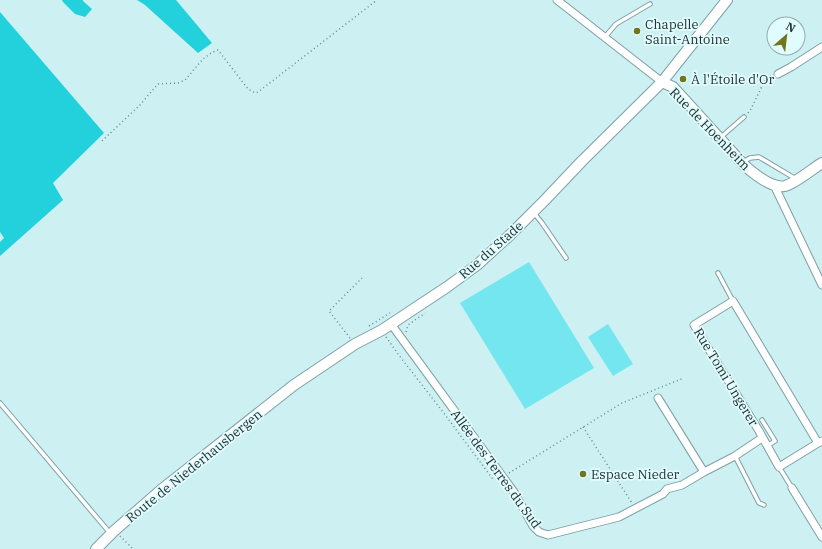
<svg xmlns="http://www.w3.org/2000/svg" width="822" height="549" font-family="'IBM Plex Serif',serif">
<style>
.green{fill:#73e6ef}
.forest{fill:#23d1dd}
.lines{fill:none;stroke-linecap:round;stroke-linejoin:round}
.lane-casing{stroke:#7fa0a3;stroke-width:5.5}
.street-casing{stroke:#7fa0a3;stroke-width:9}
.secondary-casing{stroke:#7fa0a3;stroke-width:12}
.path{stroke:#71888a;stroke-width:1.5;stroke-dasharray:1 3;stroke-linecap:butt}
.lane{stroke:#fff;stroke-width:3.5}
.street{stroke:#fff;stroke-width:7}
.secondary{stroke:#fff;stroke-width:10}
.poi-dot{fill:#72751c;stroke:#e0fcfe;stroke-width:1.5}
.labels{text-anchor:middle;dominant-baseline:central;stroke-width:3.5;stroke-linejoin:round;paint-order:stroke}
.poi-label{font-size:13px;fill:#212f30;stroke:#e0fcfe;text-anchor:start}
.street-label{font-size:13px;fill:#212f30;stroke:#e0fcfe}
</style>
<rect width="100%" height="100%" fill="#cdf0f3"/>
<path class="green" d="M529,262l65,106 -69,41 -65,-106z
M608,324l25,40 -20,12 -25,-39z"/>
<path class="forest" d="M62,0h21v1l9,8 -7,8 -10,-3 -12,-12z
M137,0h39l36,43 -14,10 -53,-48z
M0,12l104,121 -51,50 10,17 -63,56v-14l4,-4 -4,-6z"/>
<g class="lines">
<defs>
<path id="lane" d="M605,37l11,-13 34,-20
M721,137l23,-20
M743,162l7,-4 9,-1 37,22
M534,213l8,10 24,35
M718,273l15,28
M0,403l110,130
M762,420l13,21 -8,5
M735,456l24,47 5,2
M779,467l13,21"/>
<path id="street" d="M557,0l105,82
M778,74l13,-7 31,-20
M774,185l48,100
M391,324l123,168 19,34 6,6 9,3 71,-18 44,-23 4,-5 15,-4 22,-13 31,-16 27,-18
M658,398l46,74
M818,443l-85,-142 -39,24 65,106 20,36 39,-24 4,-2
M792,488l30,49"/>
<path id="secondary" d="M662,82l11,5 71,78c9,8 28,24 41,21 11,-3 27,-17 37,-23
M96,549l18,-18 47,-41 133,-105 61,-41 27,-14 65,-43 30,-22 33,-30 35,-35 37,-39 80,-79 65,-82"/>
</defs>
<use href="#lane" class="lane-casing"/>
<use href="#street" class="street-casing"/>
<use href="#secondary" class="secondary-casing"/>
<path class="path" d="M748,113l2,-2 16,-33 6,-3
M102,141l37,-35 19,-22 20,-1 7,-3 18,-21 8,-6 7,-3 30,39 7,4 3,-1 119,-92
M369,326l21,-13
M406,332l2,-7 17,-12
M386,337l12,17 45,58 49,66 3,2
M350,338l-21,-27 33,-33
M583,427l49,76
M509,473l113,-70 62,-25
M120,536l13,13"/>
<use href="#lane" class="lane"/>
<use href="#street" class="street"/>
<use href="#secondary" class="secondary"/>
</g>
<g class="poi-dot">
<circle cx="637" cy="31" r="4"/>
<circle cx="683" cy="79" r="4"/>
<circle cx="583" cy="474" r="4"/>
</g>
<g class="labels">
<g class="poi-label">
<text x="645" y="24">Chapelle<tspan x="645" dy="15">Saint-Antoine</tspan></text>
<text x="691" y="79">À l'Étoile d'Or</text>
<text x="591" y="474">Espace Nieder</text>
</g>
<g class="street-label">
<text transform="translate(710 129) rotate(46)">Rue de Hoenheim</text>
<text transform="translate(491 250) rotate(-41)">Rue du Stade</text>
<text transform="translate(726 377) rotate(59)">Rue Tomi Ungerer</text>
<text transform="translate(194 466) rotate(-39)">Route de Niederhausbergen</text>
<text transform="translate(496 469) rotate(54)">Allée des Terres du Sud</text>
</g>
</g>
<g transform="translate(786 36) rotate(28)"><circle r="19" fill="#e0fcfe" stroke="#94aaac"/>
<path d="M0-3L7 15L0 10L-7 15Z" fill="#72751c"/>
<text y="-6" font-size="11" font-weight="bold" text-anchor="middle" fill="#212f30">N</text>
</g>
</svg>
